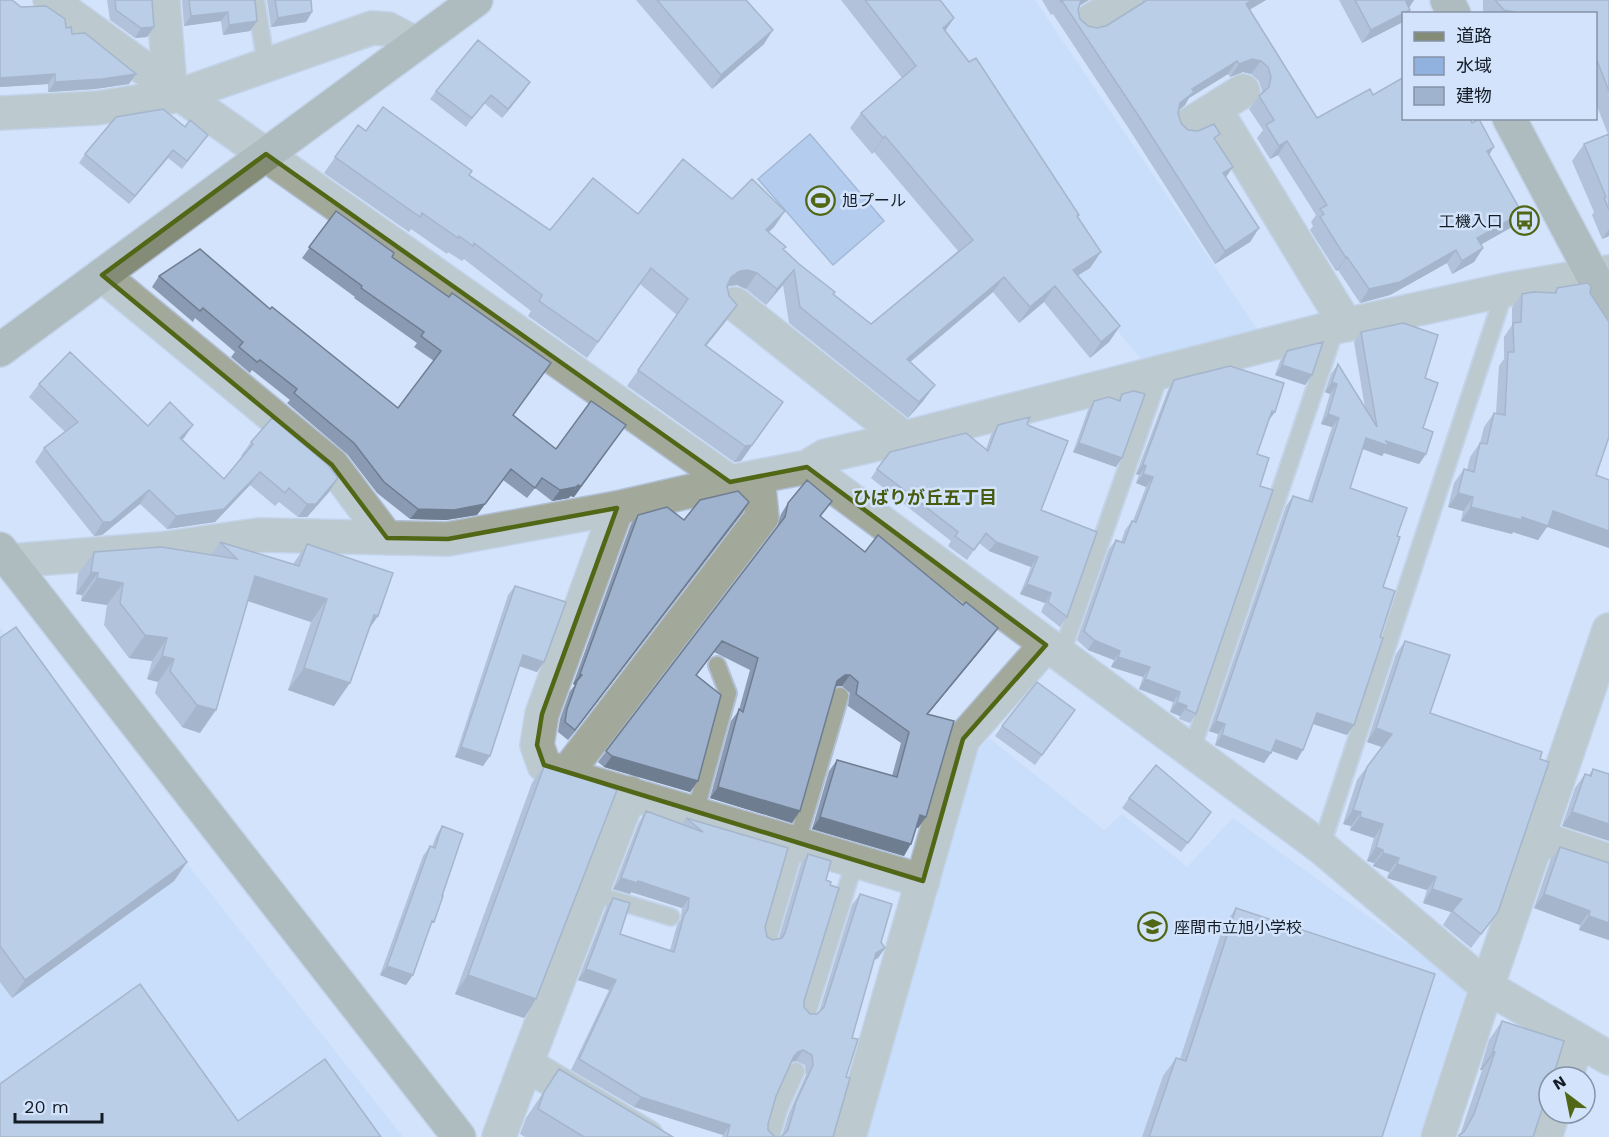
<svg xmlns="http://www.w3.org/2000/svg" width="1609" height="1137" font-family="'Work Sans','Noto Sans JP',sans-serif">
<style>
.built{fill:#bed7fb}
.water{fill:#91b1df;stroke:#6c84a8;stroke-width:1.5}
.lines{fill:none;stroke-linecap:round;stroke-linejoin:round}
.lane-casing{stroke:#b0bfd5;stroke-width:20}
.street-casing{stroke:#b0bfd5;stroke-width:36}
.secondary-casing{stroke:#b0bfd5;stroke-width:36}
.lane{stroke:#a2a89a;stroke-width:16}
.street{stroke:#a2a89a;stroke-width:33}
.secondary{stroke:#848b77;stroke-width:33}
.wall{fill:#899ab2;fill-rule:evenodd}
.shaded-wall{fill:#6f7d91}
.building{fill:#9fb3cf;stroke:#6f7d91;stroke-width:1.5;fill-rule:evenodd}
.marked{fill:none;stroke:#516715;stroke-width:4.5;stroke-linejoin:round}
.labels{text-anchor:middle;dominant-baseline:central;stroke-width:5;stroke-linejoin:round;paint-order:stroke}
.poi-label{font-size:16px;fill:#141c26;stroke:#d2e3fb;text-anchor:start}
.neighbourhood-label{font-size:18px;font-weight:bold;fill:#475b10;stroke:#d2e3fb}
</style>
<rect width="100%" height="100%" fill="#d2e3fb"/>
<path class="built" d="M844,0h191l224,332 -113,33z
M0,627l403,510h-403z
M989,738l115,92 18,-16 65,53 46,-49 234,170 -48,149h-560l118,-385z"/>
<path class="water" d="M810,134l74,87 -51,44 -75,-86z"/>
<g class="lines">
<defs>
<path id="lane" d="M256,0l10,65
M1061,655l100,-284
M1191,752l145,-425
M695,813l33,-120 -11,-28
M1321,847l184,-557
M591,893l80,24
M768,940l72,-244
M807,1014l48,-153
M771,1137l8,-28 17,-38"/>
<path id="street" d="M50,0l131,95 549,387
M163,0l7,87
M1087,23l38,-23
M1215,109l131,216
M0,113l97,-5 84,-13 191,-67 16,1 28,15
M1187,126l56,-35
M102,275l230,190 55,73
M735,304l169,134
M807,467l18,-11 79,-18 432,-111 169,-37 104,-18
M617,508l-75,206 -5,31 7,20 21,10 358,106
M10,561l151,-12 98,-14 189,4 169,-31 113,-26 77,-15 514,380 166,140 122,71
M565,775l197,-258 -4,-40
M630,793l-104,271 121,73
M1537,837l72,24
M1566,1077l12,-37
M499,1137l27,-73
M849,1137l114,-398 83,-94
M1438,1137l49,-150 122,-357
M1545,1137l8,-24"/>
<path id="secondary" d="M1447,0l7,14
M1509,118l100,188
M0,350l476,-350
M0,549l459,588"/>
</defs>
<use href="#lane" class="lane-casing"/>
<use href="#street" class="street-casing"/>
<use href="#secondary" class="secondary-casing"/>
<use href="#lane" class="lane"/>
<use href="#street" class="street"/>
<use href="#secondary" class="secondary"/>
</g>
<path class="wall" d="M0,0l21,7 45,21 6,6 57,50 -34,5 -47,3v-8l-48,3z
M107,0h45l2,27 -7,10 -12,1 -25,-18z
M182,0h73l2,21 -7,10 -27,4 -2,-14 -37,5z
M267,0h44l1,12 -6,10 -35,5z
M636,0h110l18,44 -52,45z
M841,0h99l14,18 -9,13 134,184 -1,2 12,51 -12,7 42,51 -11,16 -19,16 -46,-56 -25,21 -26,-31 -83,70 14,38 -16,18 -119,-95 -6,-38 -17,20 -20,-16 -9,-4 -8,1 -1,1 -2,34 -20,25 77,56 -42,59 -7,1 -107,-76 50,-71 -37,-31 -53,74 -59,-42 3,-5 -67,-52 -2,2 -14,-9 -1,2 -36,-25 -2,3 -85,-59 34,-48 8,6 103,44 81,55 182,-31 53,12 -11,16 -6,5 16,18 49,44 38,30 87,-73 -84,-99 -2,2 -22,-26 11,-15 41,-35z
M1042,0h47l-11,6v4l2,9 8,7 9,2 9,-2 36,-22v-4h124l-17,10 68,108 56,-23 99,28 22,24 -5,8 33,58 -10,14 -31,17 2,4 -9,14 -22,12 -5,-11 -57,32 -30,8 -22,-33 -2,1 -26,-41 3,-4 -2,-4 5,-7 -38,-60 -8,4 -13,-21 6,-8 -14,-21 12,-15 1,-4 -3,-9 -8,-7 -8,-2 -13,5 -2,-3 -39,24 -4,7 -7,6v2l3,10 7,7 28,10 10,37 33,51 -9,14 -35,22 -84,-132 -78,-118 -2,1z
M1339,0h75l-10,14v5l-3,4 -39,20z
M1483,0h126v236l-7,3 -10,-24 2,-3 -22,-51 12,-17 24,-10 -12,-30v-90h-113z
M436,91h88l-22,27 -18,-15 -18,24 -36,-28z
M202,143l-20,26 -14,-11 -39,46 -50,-41 6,-9z
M336,211l56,46 121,158 43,34 70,-24 -52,72 -4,-1 -1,2 -17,3 -17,-13 -8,10 -24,-18 -26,35 -31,5 -36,-1 -33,-26 -30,-39 -60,-51 3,-3 -38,-30 -2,3 -19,-16 4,-5 -40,-34 -2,4 -41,-35 7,-11 111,33 128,99 36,-47 -20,-14 3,-4 -63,-45 1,-1 -53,-39z
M1557,288l-10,239 -9,13 -25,-8 -1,2 -51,-13 2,-10 -15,-4 6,-24 10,-14 3,1 3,-13 10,-14 4,-16 10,-14h2l3,-47 5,-7v-22l8,-12v-17l10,-14 31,-1z
M1361,332l64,46 -2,50 3,26 -7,10 -35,-11 -2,3 -19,-7 -13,39 47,48 -14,51 -36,148 -34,-11 -16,36 -25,-9 -8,12 -49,-18 3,-11 -9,-3 77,-225 7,-10 15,5 24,-74 -11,-3 9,-30 -5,-2 6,-18 7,-10 27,44 -11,-66z
M1287,351l25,24 -7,10 -30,-10 5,-14z
M1174,380l101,32 -7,9 -11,33 3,32 -64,228 -6,9 -11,-4 1,-3 -10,-4 3,-10 -34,-13 4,-12 -32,-10 3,-7 -26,-10 -11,-10 32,-91 7,-9 5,2 4,-12 7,-9h1l13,-34 -10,-4 3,-8 -3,-1 32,-84z
M39,384l109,42 45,-1 -11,14 42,40 18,-22 -1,-1 10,-14 78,50 -22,25h-9l-19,-15 -4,4 -25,-21 -35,37 -48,7 -27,-25 -38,31 -8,1 -59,-74 9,-14 21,-16 -36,-35z
M1122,394l-6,73 -43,-15 15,-42 6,-9 24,-1z
M1027,424l14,86 26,107 -7,10 -19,-15 4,-9 -25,-9 11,-27 -42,-16 -10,-8 -12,17 -19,-14 3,-5 -80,-63 6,-9 109,-20 5,-14 7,-10z
M788,503l32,14 45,35 125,87 -62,75 -2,103 -8,11 -2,-1 -12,29 -92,-27 17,-58 8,-11 55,16 9,-33 -53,-37 2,-13 -8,-7h-5l-2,1 -43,136 -82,-25 21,-77 8,-11 11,-40 -36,-18 -18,24 -6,116 -86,-25 -6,-5 179,-235 4,-13z
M743,512l-175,228 -10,-8 2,-13 10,-28 5,-6 -2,-1 58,-160 7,-9 46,5z
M220,542l73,22 14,-20 71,72 -10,14 -34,76 -46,-16 23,-68 -63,-21 -48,132 -18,-6 -27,-34 3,-11 -11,-3 5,-18 -23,-3 -25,-33 3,-20 -26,-4 1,-6 -6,-1 2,-20 16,-22 117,3z
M515,586l22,86 -18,-6 -36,100 -28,-9 53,-162z
M0,638l187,224 -13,19 -162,117 -12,-16z
M1405,641l25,72 110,46 -42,153 -27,36 -28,-23 8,-13 -28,-9 4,-13 -40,-12 2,-6 -16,-6 1,-3 -7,-2 7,-23 -24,-8 1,-4 -8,-2 14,-44 25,-33 -15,-5 29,-88z
M1075,710l-40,55 -40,-29 7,-10z
M545,764l-9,235 -12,19 -69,-24 77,-211z
M1593,769l16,5 -47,52 13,-38 10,-14 4,1z
M1129,798l82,14 -30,40 -59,-44z
M646,811l36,13 4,-6 102,30 -23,79 2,10 6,3 6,-2 22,-74 7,-10 18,26 -22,121v6l6,7h7l2,-2 33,-107 8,-11 21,48 4,6 -7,10 -4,2 -22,78 -6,39 -13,60h-111l1,-2 -89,-28 -63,-37 38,-80 -31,-10 28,-72 7,-10 7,36 50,16 7,-25 4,-6 1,-11 -51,-16 -1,2 -17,-5 26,-67zM796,1061l9,4 1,10 -17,38 -7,23 -1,1h-6l-7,-7v-6l8,-28 15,-34z
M442,826l-12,102 -24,57 -26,-10 43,-119 7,-10 2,1 4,-11z
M1560,847l49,93 -30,-10 1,-5 -46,-17 16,-47z
M1236,908l146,229h-240l21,-61 13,-18 4,1 43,-132z
M1502,1021l31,116h-75l3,-5 21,-62h-2l9,-30z
M559,1069l114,68h-148l-5,-3 6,-16z"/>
<path class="shaded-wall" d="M1081,0h8l-12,7 -7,8z
M1252,0h14l-29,17 9,-13z
M1411,0h3l-7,11 -1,-9z
M1410,10l-3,4h-3v5l-3,4 -39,20 9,-13z
M1504,10l11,2 -1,2h-12z
M228,12l-7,9 -37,5 7,-10z
M312,12l-6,10 -35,5 7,-9z
M954,18l-11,16v-6z
M257,21l-7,10 -27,4 6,-10z
M154,27l-7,10 -12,1 6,-10z
M773,30l-9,14 -52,45 9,-14z
M1252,59l9,2 -10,13 -8,-2 -13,5 9,-13z
M1237,61l-9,13 -39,24 -4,7 -14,12 9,-14 12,-14z
M55,74l-7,10 -48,3v-9z
M136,74l-7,10 -34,5 -47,3 7,-10z
M530,82l-6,9 -22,27 6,-9z
M885,136l-11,16 -2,2 11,-16z
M1287,141l-9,14 -8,4 9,-13z
M1494,147l-9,13 2,-9z
M173,150l-5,8 -39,46 6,-8z
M1233,167l-9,13 -1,-7z
M785,211l-11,16 -19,19 11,-16z
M1522,213l-10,14 -44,25 9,-14z
M1259,228l-9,14 -35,22 10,-13z
M1609,229v7l-7,3z
M1483,248l-9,14 -22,12 10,-13z
M1456,250l-9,13 -57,32 -30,8 9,-14z
M1101,252l-11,16 -28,17 11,-15z
M1347,257l-9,13 -2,1 10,-13z
M748,270l9,3 -11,16 -9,-4 -8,1 -9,7 11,-16 9,-6z
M794,270l-11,15 -17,20 11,-16z
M1004,277l-11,15 -97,82 11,-15z
M1055,286l-11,16 -25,21 11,-16z
M737,305l-11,16 -32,40 11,-16z
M1120,326l-11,16 -19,16 11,-16z
M1282,365l30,10 -7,10 -30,-10z
M1332,382l5,2 -7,10 -5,-2z
M935,385l-11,15 -16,18 11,-16z
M783,402l-42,59 -7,1 11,-16z
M1272,411l3,1 -7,9z
M1328,414l11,4 -7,9 -11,-3z
M193,425l-9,13 -13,13 9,-13z
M626,425l-52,72 -4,-1 8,-11z
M1366,438l20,3 40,13 -7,10 -35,-11 -2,3 -22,-8z
M1079,443l43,15 -6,9 -43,-15z
M1143,464l3,2 -7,9 -3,-1z
M511,469l-34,46 -31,5 -36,-1 8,-10z
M260,472l-10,13 -35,37 -48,7 9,-13z
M1143,474l10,3 -7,10 -10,-4z
M338,478l-9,14 -22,25h-9l9,-13z
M576,487l-7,11 -17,3 8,-11z
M149,490l-9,14 -38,31 -8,1 9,-14z
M1458,493l15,4 -10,14 -15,-4z
M749,502l-6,10 -175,228 7,-10z
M1471,507l51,10 31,-6 56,20v17l-62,-21 -9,13 -25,-8 -1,2 -51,-13z
M996,542l42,15 -7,10 -42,-16z
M91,572l7,1 -16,22 -6,-1z
M255,576l72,23 -16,23 -72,-24z
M97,578l26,5 -16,22 -26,-4z
M1027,584l24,9 -6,10 -25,-9z
M374,615l4,1 -16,23z
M998,628l-8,11 -71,86 8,-11z
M145,635l22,3 -15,23 -23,-3z
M1094,640l26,11 -6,9 -26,-10z
M523,655l21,7 -7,10 -21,-7z
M162,656l12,3 -16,23 -11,-3z
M1118,657l32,10 -7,10 -32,-10z
M304,668l46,15 -16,23 -46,-16z
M580,674l2,1 -7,10 -2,-1z
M845,675h5l-8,11h-5l-8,7 8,-12z
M1145,679l35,13 -7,10 -34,-13z
M1177,702l10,4 -7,10 -10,-4z
M197,705l19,5 -16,23 -18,-6z
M1317,713l37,12 -7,10 -37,-12z
M1216,721l9,3 -7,10 -9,-3z
M1376,728l16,6 -10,13 -15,-5z
M1222,735l49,18 -7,10 -49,-18z
M1276,740l27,10 -6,10 -28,-10z
M461,747l29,9 -7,10 -28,-9z
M612,756l86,25 -8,11 -86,-25z
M718,787l82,24 -8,12 -82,-25z
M1353,810l8,2 -10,14 -8,-2z
M1572,812l37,12v17l-47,-15z
M920,815l6,2 -8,11 -6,-2z
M820,817l91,27 -7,12 -92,-27z
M1360,817l23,7 -9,14 -24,-8z
M1376,847l7,3 -9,13 -7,-2z
M1383,853l16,5 -10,14 -16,-6z
M187,862l-13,19 -162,117 13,-18z
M1397,864l39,13 -9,13 -40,-12z
M621,878l17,3 51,17 -7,10 -51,-16 -1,2 -17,-5z
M1432,889l30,10 -11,13 -28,-9z
M1544,894l46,17 -10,14 -46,-17z
M1589,916l20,7v17l-30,-10z
M885,948l-7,10 -9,5 7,-10z
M387,966l26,9 -7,10 -26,-10z
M586,969l30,11 -7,10 -31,-10z
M468,975l68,24 -12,19 -69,-24z
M803,1050l-7,11 -6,1 -4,5 12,-15z
M1493,1051l2,1 -13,18h-2z
M641,1097l89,28 -7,10 -89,-28z"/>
<path class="building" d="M0,0h12l9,7 25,-1 19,13 1,9 5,-1 1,7 13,-1 51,41 -34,5 -47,3v-8l-55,4z
M115,0h37l2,27 -13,1 -25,-18z
M189,0h66l2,21 -28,4 -1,-13 -37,4z
M275,0h36l1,12 -34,6z
M657,0h89l27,30 -52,45z
M865,0h75l14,18 -11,10 26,34 7,-4 103,157 -2,1 24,36 -28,18 47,56 -19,16 -46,-56 -25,21 -26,-30 -97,82 28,26 -16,17 -119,-95 -6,-37 -17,19 -20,-16 -9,-3 -8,1 -9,6 -4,9 2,10 8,9 -32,40 78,57 -31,43 -7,1 -107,-76 50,-71 -37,-31 -53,74 -59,-41 3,-6 -68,-52 -1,3 -14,-10 -1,2 -36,-25 -2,4 -85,-60 23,-32 8,6 17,-24 89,64 -3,4 81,55 43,-52 45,36 45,-55 49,40 20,-20 33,32 -19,19 20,17 -3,2 16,15 36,28 -2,2 38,30 102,-84 -88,-104 -2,2 -22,-25 55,-47z
M1060,0h21l-3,10 2,9 8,7 9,2 9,-2 38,-24 3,-2h105l-6,4 71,114 53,-29 3,6 31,-18v41h66l2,5 7,-4 15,28 -7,4 35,62 -45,25 6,10 -21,13 -6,-11 -56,32 -31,7 -22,-32 -1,1 -26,-41 4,-3 -4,-5 7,-4 -40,-64 -8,5 -13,-21 8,-5 -15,-24 10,-9 2,-10 -3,-10 -7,-6 -9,-2 -13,5 -2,-3 -45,28 2,3 -14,11 -2,10 3,10 7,7 10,1 16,-7 6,10 -6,4 19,29 -10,6 36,55 -34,23 -85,-133 -78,-117 -1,1z
M1355,0h56l-5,2 4,8 -39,20z
M1495,0h114v91l-13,-33v-44h-80l-1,-2 -11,-2z
M478,40l52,42 -22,27 -17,-14 -19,23 -36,-27z
M163,109l22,18 5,-7 18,15 -21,26 -14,-11 -38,46 -50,-42 31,-37z
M1609,134v76l-5,-12 2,-1 -22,-53z
M336,211l58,42 -2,4 57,40 3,-4 99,70 -38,52 43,34 35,-48 35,24 -45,61 -3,-1 -2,2 -16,3 -18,-12 -7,10 -24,-19 -26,35 -31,6 -36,-1 -34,-27 -30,-39 -60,-50 3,-4 -37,-29 -3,2 -18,-15 4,-5 -40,-34 -3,3 -41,-35 41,-27 70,60 2,-2 126,101 43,-57 -20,-15 3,-4 -63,-44 1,-2 -53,-39z
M1587,283l4,3 -1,7 19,29v115l-13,38 13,5v51l-56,-20 -5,15 -26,-9v3l-51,-13 2,-10 -15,-4 6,-24 10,3 6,-29 7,1 7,-31 11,2 3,-63h6l-1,-29 8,-1 1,-28 11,-2 23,1 1,-5z
M1403,323l35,12 -13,43 13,5 -15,45 10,4 -7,22 -40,-13 3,5 -23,-8 -16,50 57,20 -10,28 3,1 -17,50 12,4 -15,46 3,1 -29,87 -37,-12 -14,37 -27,-10 -5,13 -49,-18 3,-11 -9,-3 77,-225 19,6 27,-84 -11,-4 9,-30 -5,-2 6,-18 39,63 -16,-95z
M1323,342l-11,33 -30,-10 5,-14z
M70,352l78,74 22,-24 23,23 -13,13 44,41 29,-35 -2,-2 21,-24 56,47 10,13 -22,26h-9l-18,-16 -4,5 -25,-21 -36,37 -48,7 -27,-26 -38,32h-8l-59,-74 34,-26 -39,-38z
M1230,366l54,17 -9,29 -3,-1 -15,43 12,4 -9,28 13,4 -77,224 -10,-5 1,-3 -10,-4 3,-10 -35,-13 5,-12 -32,-10 2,-6 -26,-11 -10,-9 32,-91 8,3 8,-22 4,1 17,-45 -10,-3 3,-8 -3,-2 31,-84z
M1134,391l11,3 -23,64 -43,-15 15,-42 15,-4 11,4 2,-7z
M1030,417l-3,7 3,2 38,15 -27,69 56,22 -30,85 -19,-15 3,-9 -24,-9 11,-27 -42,-15 -10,-9 -12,17 -19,-14 3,-4 -81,-63 13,-17 76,-19 22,18 10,-26z
M807,480l25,21 -12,15 45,36 13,-17 85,70 3,-3 32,26 -71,86 27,7 -28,96 -6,-2 -9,29 -91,-27 17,-57 60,17 12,-45 -53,-38 2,-12 -8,-7h-5l-8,6 -37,130 -82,-24 21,-78 4,3 15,-54 -36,-17 -26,34 25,20 -23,86 -86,-25 -6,-5 179,-234 3,-14z
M738,491l11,11 -174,228 -10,-8 2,-13 10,-28 5,-6 -2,-1 58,-159 29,-8 17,13 16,-20z
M220,542l79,24 8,-22 86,29 -15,43 -4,-1 -24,68 -46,-15 23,-69 -72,-23 -39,134 -19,-5 -27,-34 4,-12 -12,-3 5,-18 -22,-3 -25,-32 3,-20 -26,-5 1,-5 -7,-1 3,-20 67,-5 76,12z
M515,586l51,16 -22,60 -21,-7 -33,101 -29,-9z
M16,627l171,235 -162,118 -25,-34v-308z
M1405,641l45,14 -20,58 112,39 -2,7 9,3 -51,150 -17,22 -29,-23 10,-12 -30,-10 4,-12 -39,-13 2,-6 -16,-5v-3l-7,-3 7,-23 -23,-7 1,-5 -8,-2 14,-43 25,-33 -16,-6z
M1037,682l38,28 -33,45 -40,-29z
M545,764l72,26 -81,209 -68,-24z
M1156,765l55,47 -23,31 -59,-45z
M1593,769l16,5v50l-37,-12 13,-38 6,2z
M646,811l57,21 -17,-14 102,30 -23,79 2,10 6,3 9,-2 3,-5 23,-79 23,7 -5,19 5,2 -1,3 9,3 -35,113v6l6,7h7l7,-7 36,-113 32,10 -11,38 4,6 -9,5 -24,85 6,1 -12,38 4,1 -17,59h-106l3,-12 -89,-28 -62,-38 37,-79 -30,-11 27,-71 17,5 -10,31 54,18 10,-37 4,-6 1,-11 -51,-17 -1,2 -16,-5zM803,1050l9,5 1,10 -17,37 -8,28 -7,7h-6l-7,-7v-6l8,-28 18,-40 4,-4z
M442,826l21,8 -21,62h1l-9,26 -2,-1 -19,54 -26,-9 43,-120 5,2z
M1560,847l49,16v60l-20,-7 1,-5 -46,-17z
M1236,908l199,66 -53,163h-233l27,-79 10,3z
M140,984l98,137 87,-62 56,78h-381v-53z
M1502,1021l62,20 -11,36h-4v11l-16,49h-74v-2l5,-3 10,-18 21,-62 -2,-1z
M559,1069l114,68h-89l-46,-28 6,-17z"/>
<path d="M0 0H1609V1137H0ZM266,154l464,328 77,-15 239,178 -83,94 -40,142 -379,-116 -7,-20 5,-31 75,-206 -169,31 -61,-1 -55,-73 -230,-190z" fill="#d2e3fb" fill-opacity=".55" fill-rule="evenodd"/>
<path class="marked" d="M266,154l464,328 77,-15 239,178 -83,94 -40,142 -379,-116 -7,-20 5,-31 75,-206 -169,31 -61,-1 -55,-73 -230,-190z"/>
<defs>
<symbol id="stadium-ring" viewBox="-11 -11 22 22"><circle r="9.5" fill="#d2e3fb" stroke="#516715" stroke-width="1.5"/><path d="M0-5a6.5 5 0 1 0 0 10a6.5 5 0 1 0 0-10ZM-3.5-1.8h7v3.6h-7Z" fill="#516715"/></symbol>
<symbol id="bus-ring" viewBox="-11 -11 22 22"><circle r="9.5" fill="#d2e3fb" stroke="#516715" stroke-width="1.5"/><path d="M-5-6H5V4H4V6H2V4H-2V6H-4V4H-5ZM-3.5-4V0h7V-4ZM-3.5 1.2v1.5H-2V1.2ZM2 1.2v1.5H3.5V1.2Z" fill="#516715"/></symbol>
<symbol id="school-ring" viewBox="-11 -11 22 22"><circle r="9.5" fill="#d2e3fb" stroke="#516715" stroke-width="1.5"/><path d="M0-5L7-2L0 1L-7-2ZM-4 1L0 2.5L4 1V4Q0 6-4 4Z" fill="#516715"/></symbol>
</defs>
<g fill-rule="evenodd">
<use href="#stadium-ring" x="804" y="184" width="33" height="33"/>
<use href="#bus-ring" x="1508" y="204" width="33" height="33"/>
<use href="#school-ring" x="1136" y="910" width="33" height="33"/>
</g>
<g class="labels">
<g class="poi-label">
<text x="842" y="200">旭プール</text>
<text x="1503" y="221" text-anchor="end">工機入口</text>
<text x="1174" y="927">座間市立旭小学校</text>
</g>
<g class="neighbourhood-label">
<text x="925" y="497">ひばりが丘五丁目</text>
</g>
</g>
<rect x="1402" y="12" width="195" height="108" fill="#d2e3fb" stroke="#8693a6" stroke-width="1.5"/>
<rect x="1414" y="32" width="30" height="9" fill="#848b77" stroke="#8693a6" stroke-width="1.5"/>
<text x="1456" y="42" font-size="18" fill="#141c26">道路</text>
<rect x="1414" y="57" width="30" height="18" fill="#91b1df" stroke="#8693a6" stroke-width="1.5"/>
<text x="1456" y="72" font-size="18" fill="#141c26">水域</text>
<rect x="1414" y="87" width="30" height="18" fill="#9fb3cf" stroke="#8693a6" stroke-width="1.5"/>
<text x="1456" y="102" font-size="18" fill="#141c26">建物</text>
<g transform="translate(1567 1095) rotate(328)"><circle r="28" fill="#d2e3fb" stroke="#8693a6" stroke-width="1.5"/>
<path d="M0-4.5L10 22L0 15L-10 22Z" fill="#516715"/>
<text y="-9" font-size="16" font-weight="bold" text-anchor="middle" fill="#141c26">N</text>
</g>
<path d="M15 1113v9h87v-9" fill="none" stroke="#141c26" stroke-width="3"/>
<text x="24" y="1113" font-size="18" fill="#141c26" stroke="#d2e3fb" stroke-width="4.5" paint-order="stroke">20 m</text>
</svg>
